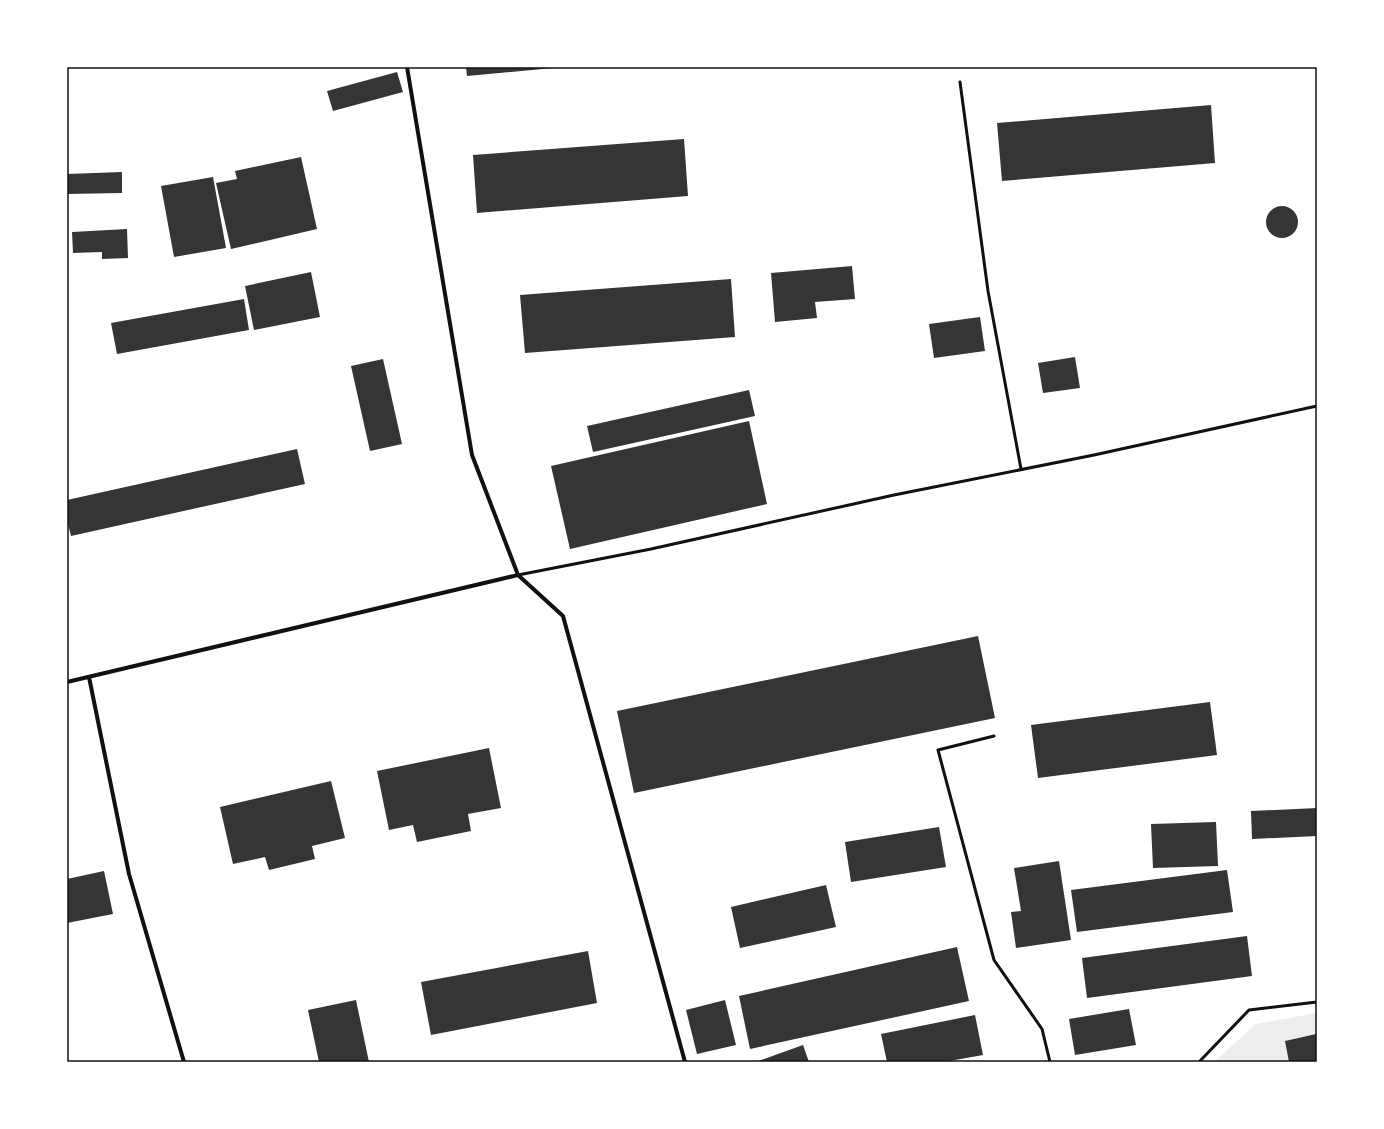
<svg xmlns="http://www.w3.org/2000/svg" width="1384" height="1129" font-family="Raleway,sans-serif">
<style>
.green{fill:#eee}
.building{fill:#353535}
.lines{fill:none;stroke-linecap:round;stroke-linejoin:round}
.service{stroke:#111;stroke-width:3}
.minor{stroke:#111;stroke-width:4}
.neatline{fill:none;stroke:#111;stroke-width:1.5}
</style>
<rect width="100%" height="100%" fill="#fff"/>
<path class="green" d="M1317,1013v28l-2,-7 -30,7 4,21h-75l42,-38z"/>
<path class="building" d="M466,67h87v1l-86,8z
M397,72l6,20 -70,19 -6,-20z
M1211,105l4,58 -213,18 -5,-58z
M684,139l4,57 -211,17 -4,-58z
M301,157l16,72 -86,20 -15,-66 21,-4 -2,-8z
M122,172v21l-55,1v-20z
M213,177l13,71 -52,9 -13,-71z
M1266 222a16 16 0 1 1 32 0a16 16 0 1 1-32 0Z
M127,229l1,29 -26,1v-7l-29,1 -1,-21z
M852,266l3,33 -40,3 2,16 -42,4 -4,-49z
M311,272l9,45 -66,13 -9,-44z
M731,279l4,58 -210,16 -5,-58z
M244,299l5,31 -132,24 -6,-31z
M980,317l5,34 -51,7 -5,-34z
M1075,357l5,31 -37,5 -5,-30z
M383,359l19,85 -32,7 -19,-85z
M749,390l6,26 -162,36 -6,-26z
M749,421l18,83 -197,45 -19,-83z
M297,449l8,35 -234,52 -4,-16v-20z
M978,636l17,82 -361,75 -17,-82z
M1210,702l7,53 -179,23 -7,-53z
M489,748l12,60 -33,6 3,17 -54,11 -4,-17 -24,5 -12,-59z
M331,781l14,57 -33,8 3,13 -46,11 -4,-13 -32,7 -13,-57z
M1317,808v28l-65,3 -1,-28z
M1216,822l2,44 -65,2 -2,-44z
M939,827l7,40 -95,15 -6,-40z
M1059,861l12,79 -55,8 -5,-36 10,-1 -7,-43z
M1227,870l6,42 -156,20 -6,-42z
M104,871l9,43 -46,9v-44z
M826,885l10,42 -96,21 -9,-41z
M1247,936l5,40 -165,22 -5,-40z
M957,947l12,54 -219,48 -11,-53z
M588,951l9,52 -166,32 -10,-53z
M356,1000l13,62h-50l-11,-52z
M725,1000l11,45 -39,9 -11,-44z
M1129,1009l7,36 -61,10 -6,-36z
M975,1015l8,40 -39,7h-57l-6,-28z
M1316,1034l1,28h-28l-4,-21z
M803,1045l6,17h-53z"/>
<g class="lines">
<path class="service" d="M960,82l28,209 33,178
M518,575l133,-26 243,-54 200,-40 223,-49
M994,736l-56,14 56,210 48,69 8,33
M1199,1062l50,-52 68,-8"/>
<path class="minor" d="M407,67l65,388 46,120 45,41 122,446
M89,677l40,197 55,188
M67,682l451,-107"/>
</g>
<rect width="1384" height="1129" fill="none" stroke="#ffffff" stroke-width="136"/>
<rect x="68" y="68" width="1248" height="993" class="neatline"/>
</svg>
